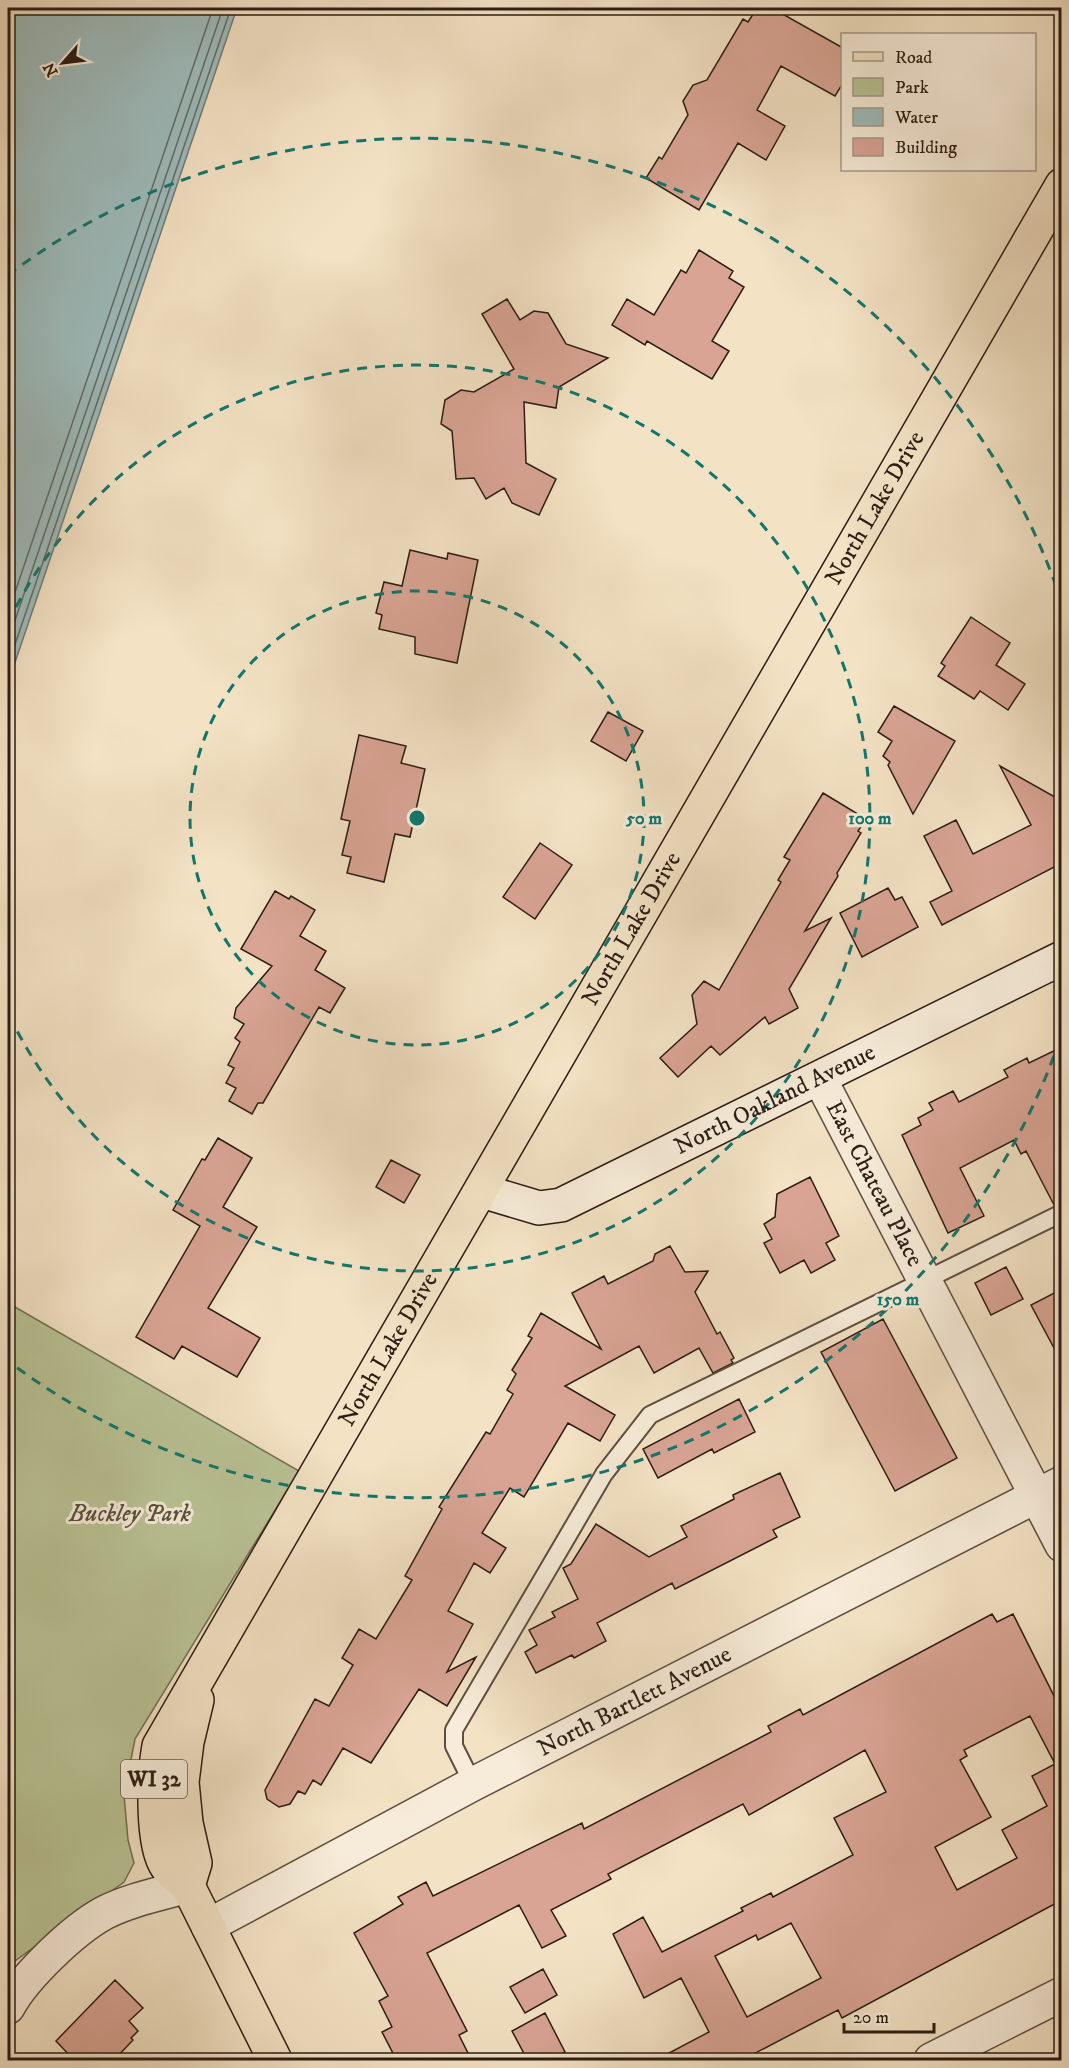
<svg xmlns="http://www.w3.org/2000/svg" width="1069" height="2068" font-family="'IM FELL DW Pica',serif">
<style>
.green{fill:#b9c395;stroke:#727056;stroke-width:1.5}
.water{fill:#9ebcbc;stroke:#707c7a;stroke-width:1.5}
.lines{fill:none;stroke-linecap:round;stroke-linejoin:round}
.shore{stroke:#646c69;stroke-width:1.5}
.building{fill:#d9a494;stroke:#2b1c16;stroke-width:1.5;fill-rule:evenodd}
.service-casing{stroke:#5d4e42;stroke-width:20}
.minor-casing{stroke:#5d4e42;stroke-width:36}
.secondary-casing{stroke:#2b1c16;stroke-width:36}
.primary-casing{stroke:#2b1c16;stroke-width:36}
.service{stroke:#f7ecd9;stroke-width:16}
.minor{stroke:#f7ecd9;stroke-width:33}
.secondary{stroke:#f7ecd9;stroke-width:33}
.primary{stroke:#f3e2c4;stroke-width:33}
.ring{fill:none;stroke:#0f766e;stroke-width:3;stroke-dasharray:10 8}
.labels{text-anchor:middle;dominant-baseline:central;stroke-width:6;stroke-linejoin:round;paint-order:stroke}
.shield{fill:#f7ecd9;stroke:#685a50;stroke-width:1.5}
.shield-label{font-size:22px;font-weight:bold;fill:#2b1c16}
.street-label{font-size:24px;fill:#2b1c16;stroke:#f7ecd9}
.park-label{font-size:24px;font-style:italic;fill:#564e3c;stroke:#f7ecd9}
.centre{fill:#0f766e;stroke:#f7ecd9;stroke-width:3}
.ring-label{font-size:18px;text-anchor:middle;font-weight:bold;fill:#0f766e;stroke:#f7ecd9;stroke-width:6;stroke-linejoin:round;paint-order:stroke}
</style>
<rect width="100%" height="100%" fill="#f3e2c4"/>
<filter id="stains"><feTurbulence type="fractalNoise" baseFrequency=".00333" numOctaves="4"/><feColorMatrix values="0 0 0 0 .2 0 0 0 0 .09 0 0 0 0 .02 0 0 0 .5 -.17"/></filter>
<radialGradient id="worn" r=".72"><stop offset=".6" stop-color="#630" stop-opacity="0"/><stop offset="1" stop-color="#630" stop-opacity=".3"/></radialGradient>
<path class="green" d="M8,1303l291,168 -164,268 -11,56 4,45 6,23 -10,19 -116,84z"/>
<path class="water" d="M8,8h229l-229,675z"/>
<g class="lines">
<path class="shore" d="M8,613l205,-605
M8,641l215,-633
M8,665l223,-657"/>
</g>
<path class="building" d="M757,8h15l71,40v35l-8,13 -54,-30 -24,44 28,16 -19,34 -28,-17 -39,67 -53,-32 13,-21 3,2 26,-44 -5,-14 10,-16 14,-5 36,-61 5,3z
M699,250l34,21 -4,7 15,9 -32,54 17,10 -17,28 -65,-38 -2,4 -33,-20 15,-26 27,16 27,-45 5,3z
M507,299l13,21 14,-9 14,2 18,31 42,14 -49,29 -3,21 -32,-6 2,61 30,16 -17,36 -27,-12 -8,-15 -18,11 -12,-21 -18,1 -4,-48 -11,-7 4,-24 16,-10 13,2 40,-23 -32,-55z
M410,550l37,9 1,-6 30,7 -21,103 -42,-9v-17l-36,-8 3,-14 -6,-2 8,-31 18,4z
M971,617l39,26 -14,22 29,19 -17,26 -28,-19 -6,8 -36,-23 7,-10 -4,-3z
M894,706l61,35 -42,73 -25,-49 2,-3 -7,-6 9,-15 -14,-9z
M608,712l35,19 -17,30 -35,-20z
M359,735l47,11 -5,17 24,6 -15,68 -15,-3 -11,48 -37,-9 4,-16 -9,-2 8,-34 -9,-2z
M1000,766l62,35v62l-120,62 -12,-23 22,-11 -28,-55 32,-16 17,34 58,-29z
M823,793l43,26 -8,12 3,2 -24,40 1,3 -33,55 26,-13 -42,71 9,19 -29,16 -4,-7 -45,38 -9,-9 -33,31 -18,-19 37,-34 -5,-29 12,-14 15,9 62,-108 -3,-2 12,-20 -6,-3z
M540,843l32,22 -37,54 -32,-22z
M888,888l7,12 7,-3 16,30 -56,30 -22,-44z
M275,891l14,8 2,-3 24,14 -15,26 26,15 -11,19 30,18 -15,25 -11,-6 -56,96h-5l-6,11 -23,-13 7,-13 -10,-5 8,-15 -6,-3 12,-23 -5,-4 9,-14 -10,-6 2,-10 36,-42 -31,-17z
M1062,1047v156l-8,2 -28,-54 -5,3 -7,-14 -54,28 24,48 -36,17 -46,-98 19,-10 -3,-7 15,-8 -4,-7 24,-12 6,11 49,-25 -4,-7 23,-12 2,5z
M218,1138l34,20 -29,49 34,20 -49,81 52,30 -23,39 -55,-31 -8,13 -38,-22 64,-111 -27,-16 29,-51 3,1z
M391,1160l29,15 -16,28 -28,-16z
M810,1177l29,59 -13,7 9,17 -24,13 -7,-13 -24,13 -16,-30 8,-4 -8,-15 11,-7 2,-23z
M670,1246l15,26 23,-1 -13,21 22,42 3,-2 14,26 -3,2 2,3 -20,10 -14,-25 -45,25 -15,-27 -74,40 50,29 -15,26 -32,-18 -44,74 -14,-9 -28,45 24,15 -16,25 -16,-10 -26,48 25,13 -26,48 29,-15 -29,49 -28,-17 -48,74 -28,-15 -22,37 -8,-5 -8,14 -7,-3 -8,13 -11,3 -12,-8 -2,-9 50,-91 14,7 24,-41 -11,-7 17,-29 17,10 36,-59 -7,-4 37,-67 -3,-2 47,-75 4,2 23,-40 -6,-4 9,-16 -4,-4 20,-32 -4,-2 13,-23 60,36 -29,-56 32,-17 4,8 45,-23 2,-7z
M1006,1267l17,32 -32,16 -16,-32z
M1062,1289v74l-31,-58z
M883,1319l74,139 -62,33 -74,-139z
M739,1399l16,33 -41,21 -2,-4 -54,29 -15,-29z
M780,1473l20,44 -27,13 4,7 -102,52 -3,-6 -75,40 9,18 -32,17 -2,-3 -36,18 -11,-21 12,-7 -8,-15 26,-13 -3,-5 26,-13 -15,-31 8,-4 25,-40 53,33 38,-20 -6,-11 53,-27 -1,-4z
M992,1614l5,8 16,-8 49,98v188l-220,118 -4,-8 -98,51h-86l55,-29 -28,-54 -37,20 -31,-64 30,-17 19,35 81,-41 -2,-3 30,-15 2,4 80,-42 -19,-37 52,-26 -21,-42 -116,65 -6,-11 -135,70 3,5 -60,31 15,26 -24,12 -23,-43 -92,48 40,78 -8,4 13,26h-75l-15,-29 10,-5 -13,-26 9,-5 -34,-63 49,-29 -5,-7 28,-15 7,14 149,-73 2,6 187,-97 -3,-6 32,-17 3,6zM1030,1716l25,48 -23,12 15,30 -45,24 15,28 -60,32 -22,-43 56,-30 -31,-57 7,-4 -3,-6zM791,1923l30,55 -74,39 -32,-61 41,-21 2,5z
M543,1969l14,26 -32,18 -15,-26z
M115,1980l28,28 -14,13 9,10 -7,7 2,2 -20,21h-38l-19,-20z
M545,2013l20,39 -17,9h-20l-16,-30z"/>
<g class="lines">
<defs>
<path id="service" d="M473,1784l-19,-38v-16l150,-256 46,-59 412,-202"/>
<g id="minor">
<path id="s1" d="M820,1079l242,466"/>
<path id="s2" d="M208,1926l265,-142 589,-301"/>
<path d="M8,2007c16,-30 65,-77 96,-94 25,-13 56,-19 84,-27"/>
<path d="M931,2060l131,-66"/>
</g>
<g id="secondary">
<path id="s3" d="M482,1191l57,17 22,-3 501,-247"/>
</g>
<g id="primary">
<path d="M188,1886l7,-23 -9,-40 -4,-41 5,-40 10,-42"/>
<path id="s4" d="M275,2060l-87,-174c-7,-6 -16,-12 -21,-19 -16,-22 -13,-94 -8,-121l903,-1561"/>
</g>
</defs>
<use href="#service" class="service-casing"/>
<use href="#minor" class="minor-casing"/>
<use href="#secondary" class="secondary-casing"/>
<use href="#primary" class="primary-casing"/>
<use href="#service" class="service"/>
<use href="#minor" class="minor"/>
<use href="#secondary" class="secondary"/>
<use href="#primary" class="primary"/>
</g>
<g class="ring">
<circle cx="417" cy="818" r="227"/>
<path d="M8 623A453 453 0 1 1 8 1013"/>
<path d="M1060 1039A680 680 0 0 1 8 1361M8 275A680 680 0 0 1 1060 597"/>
</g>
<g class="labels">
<rect class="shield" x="121" y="1760" width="66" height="38" rx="4.5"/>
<g class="shield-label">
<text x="154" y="1779">WI 32</text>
</g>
<g class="street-label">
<text stroke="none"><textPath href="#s4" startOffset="1776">North Lake Drive</textPath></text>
<text stroke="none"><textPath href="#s4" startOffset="1290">North Lake Drive</textPath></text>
<text stroke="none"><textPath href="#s3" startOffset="320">North Oakland Avenue</textPath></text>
<text stroke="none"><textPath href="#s1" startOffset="118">East Chateau Place</textPath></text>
<text stroke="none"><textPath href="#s4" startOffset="804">North Lake Drive</textPath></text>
<text stroke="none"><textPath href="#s2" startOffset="482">North Bartlett Avenue</textPath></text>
</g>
<g class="park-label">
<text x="130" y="1514">Buckley Park</text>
</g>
</g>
<circle cx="417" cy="818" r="9" class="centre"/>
<g class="ring-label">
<text x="644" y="824">50 m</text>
<text x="870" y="824">100 m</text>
<text x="898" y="1305">150 m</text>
</g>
<rect width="1069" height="2068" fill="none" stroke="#f3e2c4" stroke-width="30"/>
<rect x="9" y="9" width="1051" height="2050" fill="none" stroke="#2b1c16" stroke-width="3"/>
<rect x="15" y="15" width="1039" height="2038" fill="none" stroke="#2b1c16" stroke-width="1.5"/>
<rect x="841" y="33" width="195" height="138" fill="#f7ecd9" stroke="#a5998b" stroke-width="1.5"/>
<rect x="853" y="52" width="30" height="9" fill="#f3e2c4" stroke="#a5998b" stroke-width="1.5"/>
<text x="895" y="63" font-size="18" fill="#2b1c16">Road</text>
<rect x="853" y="78" width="30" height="18" fill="#b9c395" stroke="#a5998b" stroke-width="1.5"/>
<text x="895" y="93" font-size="18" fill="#2b1c16">Park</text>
<rect x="853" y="108" width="30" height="18" fill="#9ebcbc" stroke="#a5998b" stroke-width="1.5"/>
<text x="895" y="123" font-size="18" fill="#2b1c16">Water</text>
<rect x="853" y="138" width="30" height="18" fill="#d9a494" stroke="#a5998b" stroke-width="1.5"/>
<text x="895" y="153" font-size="18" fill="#2b1c16">Building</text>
<g transform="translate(63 63) rotate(242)" stroke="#f7ecd9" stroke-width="4.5" paint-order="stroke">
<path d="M0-4.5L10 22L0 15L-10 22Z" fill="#2b1c16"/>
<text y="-9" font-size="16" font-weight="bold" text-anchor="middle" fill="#2b1c16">N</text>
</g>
<path d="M844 2023v9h90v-9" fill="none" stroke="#2b1c16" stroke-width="3"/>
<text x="853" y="2023" font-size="18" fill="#2b1c16" stroke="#f7ecd9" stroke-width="4.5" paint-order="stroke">20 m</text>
<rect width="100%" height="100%" filter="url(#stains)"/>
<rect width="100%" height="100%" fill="url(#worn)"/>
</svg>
